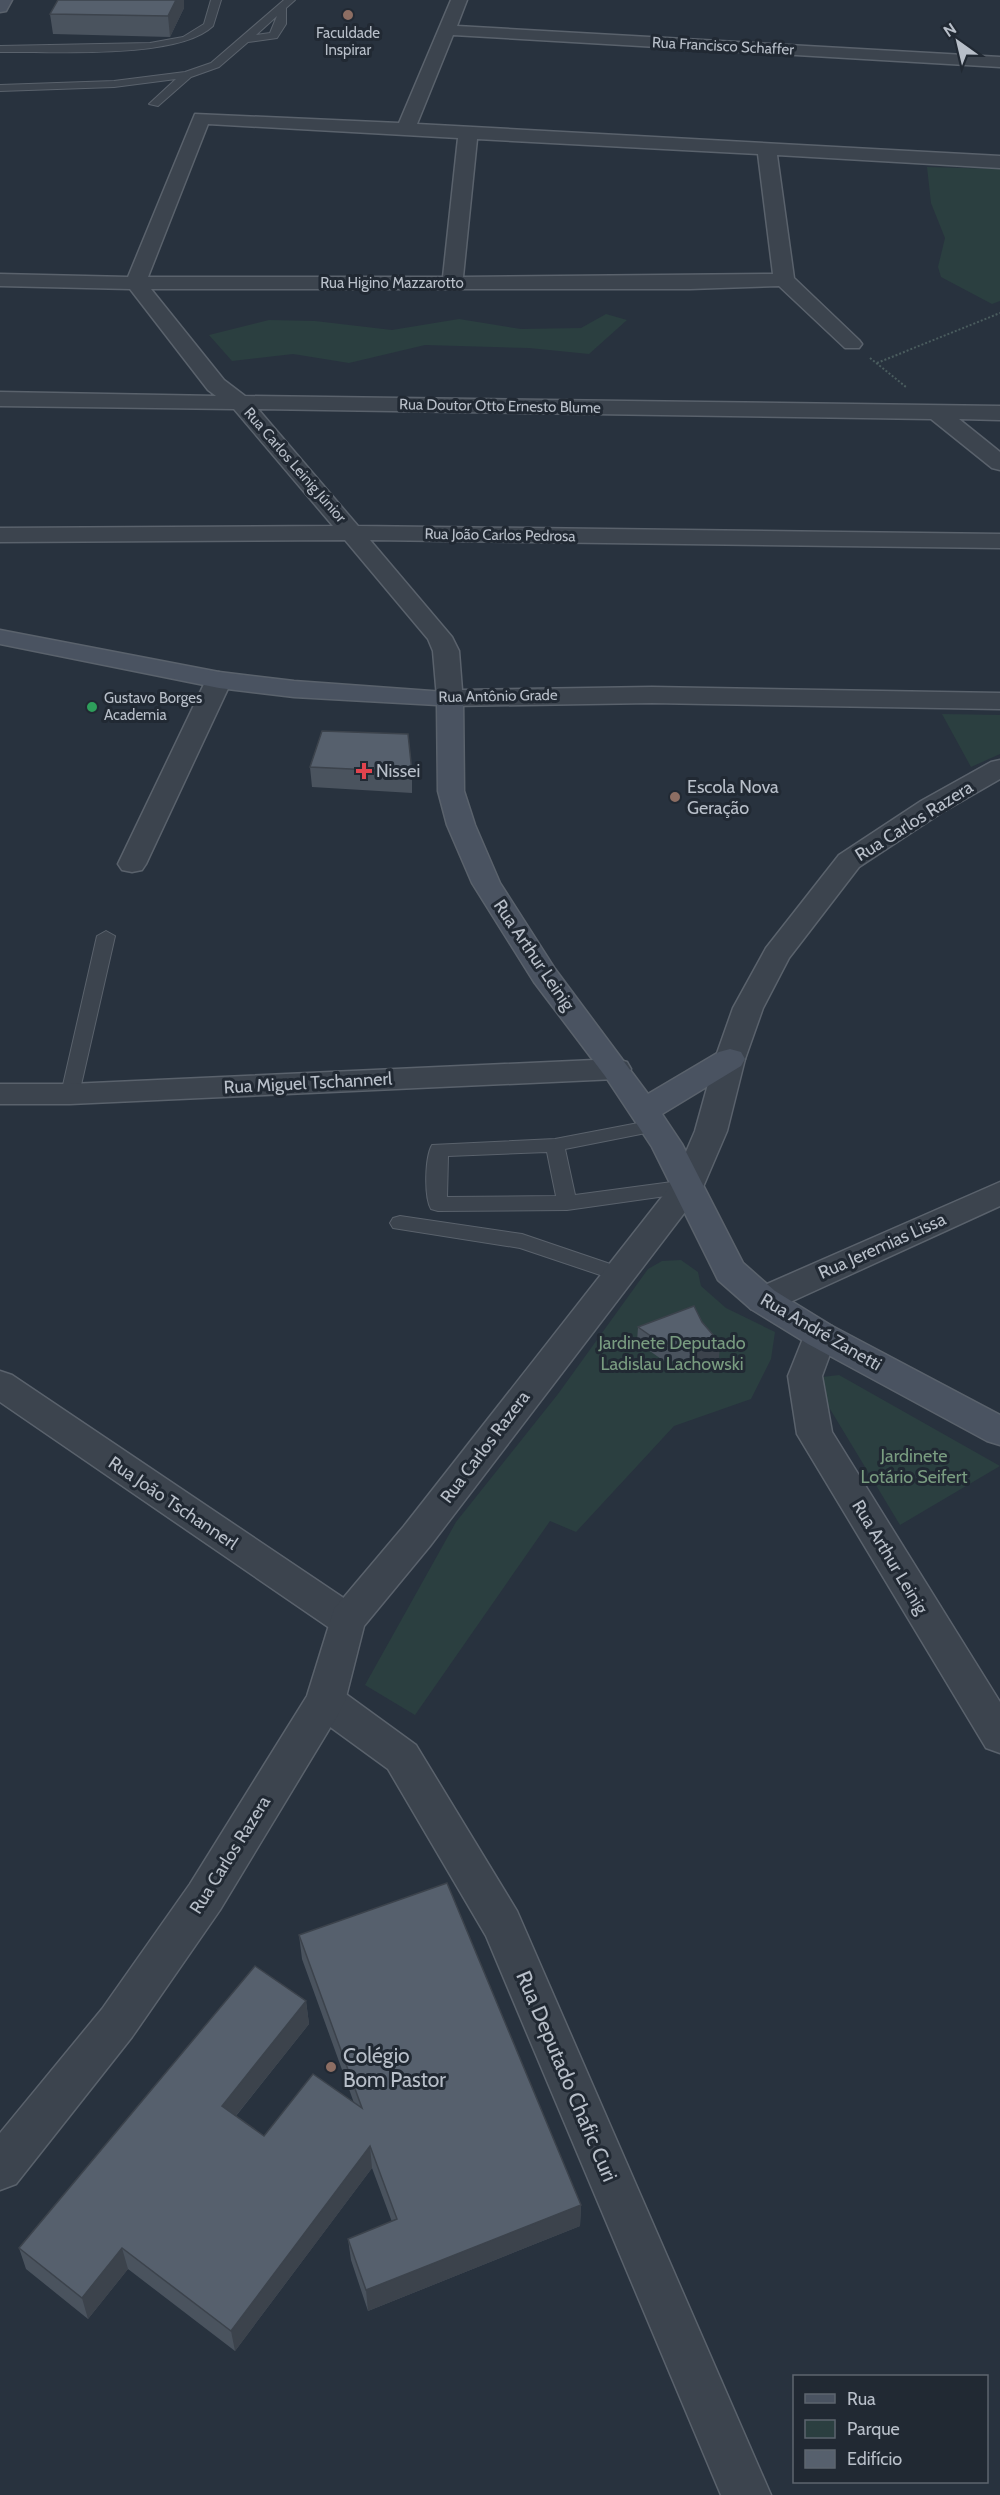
<svg xmlns="http://www.w3.org/2000/svg" width="1000" height="2495" font-family="Cabin,sans-serif">
<style>
.green{fill:#2b3f40}
.lines{fill:none;stroke-linecap:round;stroke-linejoin:round}
.service-casing{stroke:#5a626c;stroke-width:2}
.minor-casing{stroke:#5a626c;stroke-width:3}
.tertiary-casing{stroke:#5a626c;stroke-width:3}
.secondary-casing{stroke:#5a626c;stroke-width:3}
.path{stroke:#4a5c5e;stroke-width:2;stroke-dasharray:2 2;stroke-linecap:butt}
.service{fill:#3c444e;fill-rule:evenodd}
.minor{fill:#3c444e;fill-rule:evenodd}
.tertiary{fill:#3c444e;fill-rule:evenodd}
.secondary{fill:#4a5361;fill-rule:evenodd}
.wall{fill:#4a535e}
.shaded-wall{fill:#3c434c}
.building{fill:#56606d;stroke:#3c434c;stroke-width:1.5}
.education-dot{fill:#8d6e63;stroke:#212933;stroke-width:2}
.leisure-dot{fill:#2e9e5b;stroke:#212933;stroke-width:2}
.health-dot{fill:#e0444e;stroke:#212933;stroke-width:2}
.labels{text-anchor:middle;dominant-baseline:central;stroke-width:6;stroke-linejoin:round;paint-order:stroke}
.far-poi-label{font-size:15px;fill:#b8bfc9;stroke:#212933}
.far-street-label{font-size:15px;fill:#b8bfc9;stroke:#212933}
.poi-label{font-size:18px;fill:#b8bfc9;stroke:#212933;text-anchor:start}
.street-label{font-size:18px;fill:#b8bfc9;stroke:#212933}
.park-label{font-size:18px;fill:#799c80;stroke:#212933}
.near-poi-label{font-size:21px;fill:#b8bfc9;stroke:#212933;text-anchor:start}
.near-street-label{font-size:21px;fill:#b8bfc9;stroke:#212933}
</style>
<rect width="100%" height="100%" fill="#28323e"/>
<path class="green" d="M927,167l73,2v132l-8,3 -51,-27 -3,-10 7,-29 -14,-35z
M606,314l21,6 -38,34 -60,-6 -104,-3 -76,18 -56,-9 -61,7 -23,-26 60,-15 46,1 77,9 67,-11 62,10 60,-1z
M942,714l58,1v39l-29,13z
M681,1260l17,12 3,14 25,22 49,24 -4,27 -20,40 -77,27 -98,106 -26,-11 -135,194 -50,-30 91,-163 102,-128 90,-125 14,-8z
M839,1375l161,91 -100,59 -79,-131 1,-17z"/>
<g class="lines">
<defs>
<path id="service" d="M211,0h10l-8,26c-35,34 -163,25 -213,26v-6l150,-3 33,-6 21,-13z
M284,0h11l-9,8v16l-9,14 -29,4 -29,25 -28,10 -33,29 -9,-2 27,-25 -62,8 -114,4v-6l114,-4 71,-9 26,-9zM277,16l-7,17 -14,2z
M106,931l9,5 -36,158 -3,4h-12l-3,-4 36,-158z
M654,1120l7,2 2,4 -2,4 -96,19 10,46 112,-15 7,2 3,5 -3,5 -127,18 -129,1 -7,-2c-7,-12 -6,-52 1,-64l123,-6zM547,1152l9,44 -109,1 1,-41z
M400,1216l122,18 103,35 3,5 -3,5 -7,2 -98,-33 -127,-20 -3,-5 3,-5z"/>
<path id="minor" d="M451,0h16l-10,26 543,31v10l-547,-32 -36,89 583,32v12l-223,-13 17,123 65,62 3,4 -3,4h-14l-66,-62 -89,3h-539l73,91 21,16 755,10v14l-41,-1 41,33v18l-8,-2 -61,-49 -673,-10 100,117 642,8v14l-630,-8 82,97 7,14 3,39 190,-3 348,6v16l-348,-6 -202,3 -9,-3 -4,-5 -4,-47 -5,-12 -83,-99 -345,2v-14l333,-2 -99,-117 -234,-3v-14l216,4 -8,-6 -78,-101 -130,-3v-12l128,3 67,-163 204,9zM208,124l250,14 -15,139h-295zM477,139l281,15 15,120 -310,3z
M219,672l9,3 4,5 -86,184 -4,6 -10,2 -10,-2 -4,-6 88,-184 4,-5z
M1000,760v19l-59,34 -82,54 -70,91 -26,50 -18,51 -18,72 -24,56 -5,8 -11,3 -11,-3 -5,-8 24,-56 20,-72 18,-51 33,-60 73,-93 82,-54 70,-39z
M616,1059l11,3 4,7 -4,7 -11,3 -546,25h-70v-20h70z
M1000,1182v24l-225,103 -12,3 -12,-3 -5,-9 5,-9z
M820,1322l12,4 5,9 -15,41 10,56 168,270v51l-14,-5 -189,-314 -9,-58 20,-50z
M0,1371l12,4 348,234 6,11 -6,11 -13,5 -13,-5 -334,-229z
M325,1684l14,5 77,56 101,166 254,584h-50l-235,-559 -98,-167 -77,-56 -6,-12 6,-12z"/>
<path id="tertiary" d="M687,1176l11,3 5,8 -5,8 -268,351 -66,80 -19,75 -6,12 -119,197 -88,127 -116,147 -16,6v-57l102,-124 88,-125 117,-188 27,-87 70,-83 272,-347z"/>
<path id="secondary" d="M0,0h12l-6,11 -6,1z
M0,630l219,42 75,9 165,12 4,5 1,93 11,34 25,58 55,86 93,125 71,-42 11,-3 11,3 4,7 -4,7 -79,48 20,30 61,119 32,28 57,35 168,89v30l-13,-4 -179,-97 -57,-35 -33,-29 -66,-133 -47,-71 -71,-94 -62,-99 -25,-58 -9,-34 -1,-86 -143,-8 -75,-9 -219,-44z"/>
</defs>
<use href="#service" class="service-casing"/>
<use href="#minor" class="minor-casing"/>
<use href="#tertiary" class="tertiary-casing"/>
<use href="#secondary" class="secondary-casing"/>
<path class="path" d="M870,358l36,29
M877,363l123,-50"/>
<use href="#service" class="service"/>
<use href="#minor" class="minor"/>
<use href="#tertiary" class="tertiary"/>
<use href="#secondary" class="secondary"/>
</g>
<path class="wall" d="M58,0h126v8l-14,29 -117,-3 -3,-20z
M310,767l102,5v21l-100,-6z
M694,1306l25,52 -24,4 -31,-1 -27,-19 1,-15z
M299,1935l282,270 -1,21 -212,85 -17,-51 -3,-21 44,-17 -20,-54 -137,183 -107,-82 -40,50 -62,-50 -7,-21 287,-247 3,23 -73,92 28,20 90,-33 -52,-144z"/>
<path class="shaded-wall" d="M176,0h8v8l-14,29 -2,-21z
M720,1343l-1,15 -24,4 2,-14z
M306,2001l3,23 -83,104 -4,-22z
M370,2146l2,22 -137,183 -4,-20z
M581,2205l-1,21 -212,85 -2,-21z
M122,2248l6,21 -40,50 -6,-21z"/>
<path class="building" d="M58,0h118l-8,16 -118,-2z
M322,731l86,3 4,38 -102,-5z
M694,1306l8,16 18,21 -23,5 -32,-2 -27,-19z
M447,1883l134,322 -215,85 -18,-51 49,-20 -27,-73 -139,185 -109,-83 -40,50 -63,-50 236,-282 51,35 -84,105 42,30 49,-62 49,34 -63,-173z"/>
<g class="education-dot">
<circle cx="348" cy="15" r="6"/>
<circle cx="675" cy="797" r="6"/>
<circle cx="331" cy="2067" r="6"/>
</g>
<circle class="leisure-dot" cx="92" cy="707" r="6"/>
<path class="health-dot" d="M361 762h6v6h6v6h-6v6h-6v-6h-6v-6h6z"/>
<g class="labels">
<g class="far-poi-label">
<text x="348" y="33">Faculdade<tspan x="348" dy="17">Inspirar</tspan></text>
<text x="104" y="698" text-anchor="start">Gustavo Borges<tspan x="104" dy="17">Academia</tspan></text>
</g>
<g class="far-street-label">
<text transform="translate(723 46) rotate(3)">Rua Francisco Schaffer</text>
<text x="392" y="283">Rua Higino Mazzarotto</text>
<text transform="translate(500 406) rotate(1)">Rua Doutor Otto Ernesto Blume</text>
<text transform="translate(295 465) rotate(49)">Rua Carlos Leinig Júnior</text>
<text transform="translate(500 535) rotate(1)">Rua João Carlos Pedrosa</text>
<text transform="translate(498 696) rotate(-1)">Rua Antônio Grade</text>
</g>
<g class="poi-label">
<text x="376" y="771">Nissei</text>
<text x="687" y="787">Escola Nova<tspan x="687" dy="21">Geração</tspan></text>
</g>
<g class="street-label">
<text transform="translate(914 821) rotate(-32)">Rua Carlos Razera</text>
<text transform="translate(534 955) rotate(56)">Rua Arthur Leinig</text>
<text transform="translate(308 1083) rotate(-3)">Rua Miguel Tschannerl</text>
<text transform="translate(882 1246) rotate(-24)">Rua Jeremias Lissa</text>
<text transform="translate(821 1332) rotate(30)">Rua André Zanetti</text>
<text transform="translate(485 1447) rotate(-53)">Rua Carlos Razera</text>
<text transform="translate(173 1503) rotate(34)">Rua João Tschannerl</text>
<text transform="translate(890 1557) rotate(59)">Rua Arthur Leinig</text>
<text transform="translate(230 1855) rotate(-58)">Rua Carlos Razera</text>
</g>
<g class="park-label">
<text x="672" y="1343">Jardinete Deputado<tspan x="672" dy="21">Ladislau Lachowski</tspan></text>
<text x="914" y="1456">Jardinete<tspan x="914" dy="21">Lotário Seifert</tspan></text>
</g>
<g class="near-poi-label">
<text x="343" y="2055">Colégio<tspan x="343" dy="24">Bom Pastor</tspan></text>
</g>
<g class="near-street-label">
<text transform="translate(567 2076) rotate(67)">Rua Deputado Chafic Curi</text>
</g>
</g>
<rect x="793" y="2375" width="195" height="108" fill="#212933" stroke="#5d656f" stroke-width="1.5"/>
<rect x="805" y="2394" width="30" height="9" fill="#4a5361" stroke="#5d656f" stroke-width="1.5"/>
<text x="847" y="2405" font-size="18" fill="#b8bfc9">Rua</text>
<rect x="805" y="2420" width="30" height="18" fill="#2b3f40" stroke="#5d656f" stroke-width="1.5"/>
<text x="847" y="2435" font-size="18" fill="#b8bfc9">Parque</text>
<rect x="805" y="2450" width="30" height="18" fill="#56606d" stroke="#5d656f" stroke-width="1.5"/>
<text x="847" y="2465" font-size="18" fill="#b8bfc9">Edifício</text>
<g transform="translate(958 42) rotate(326)" stroke="#212933" stroke-width="4.5" paint-order="stroke">
<path d="M0-4.5L10 22L0 15L-10 22Z" fill="#b8bfc9"/>
<text y="-9" font-size="16" font-weight="bold" text-anchor="middle" fill="#b8bfc9">N</text>
</g>
</svg>
